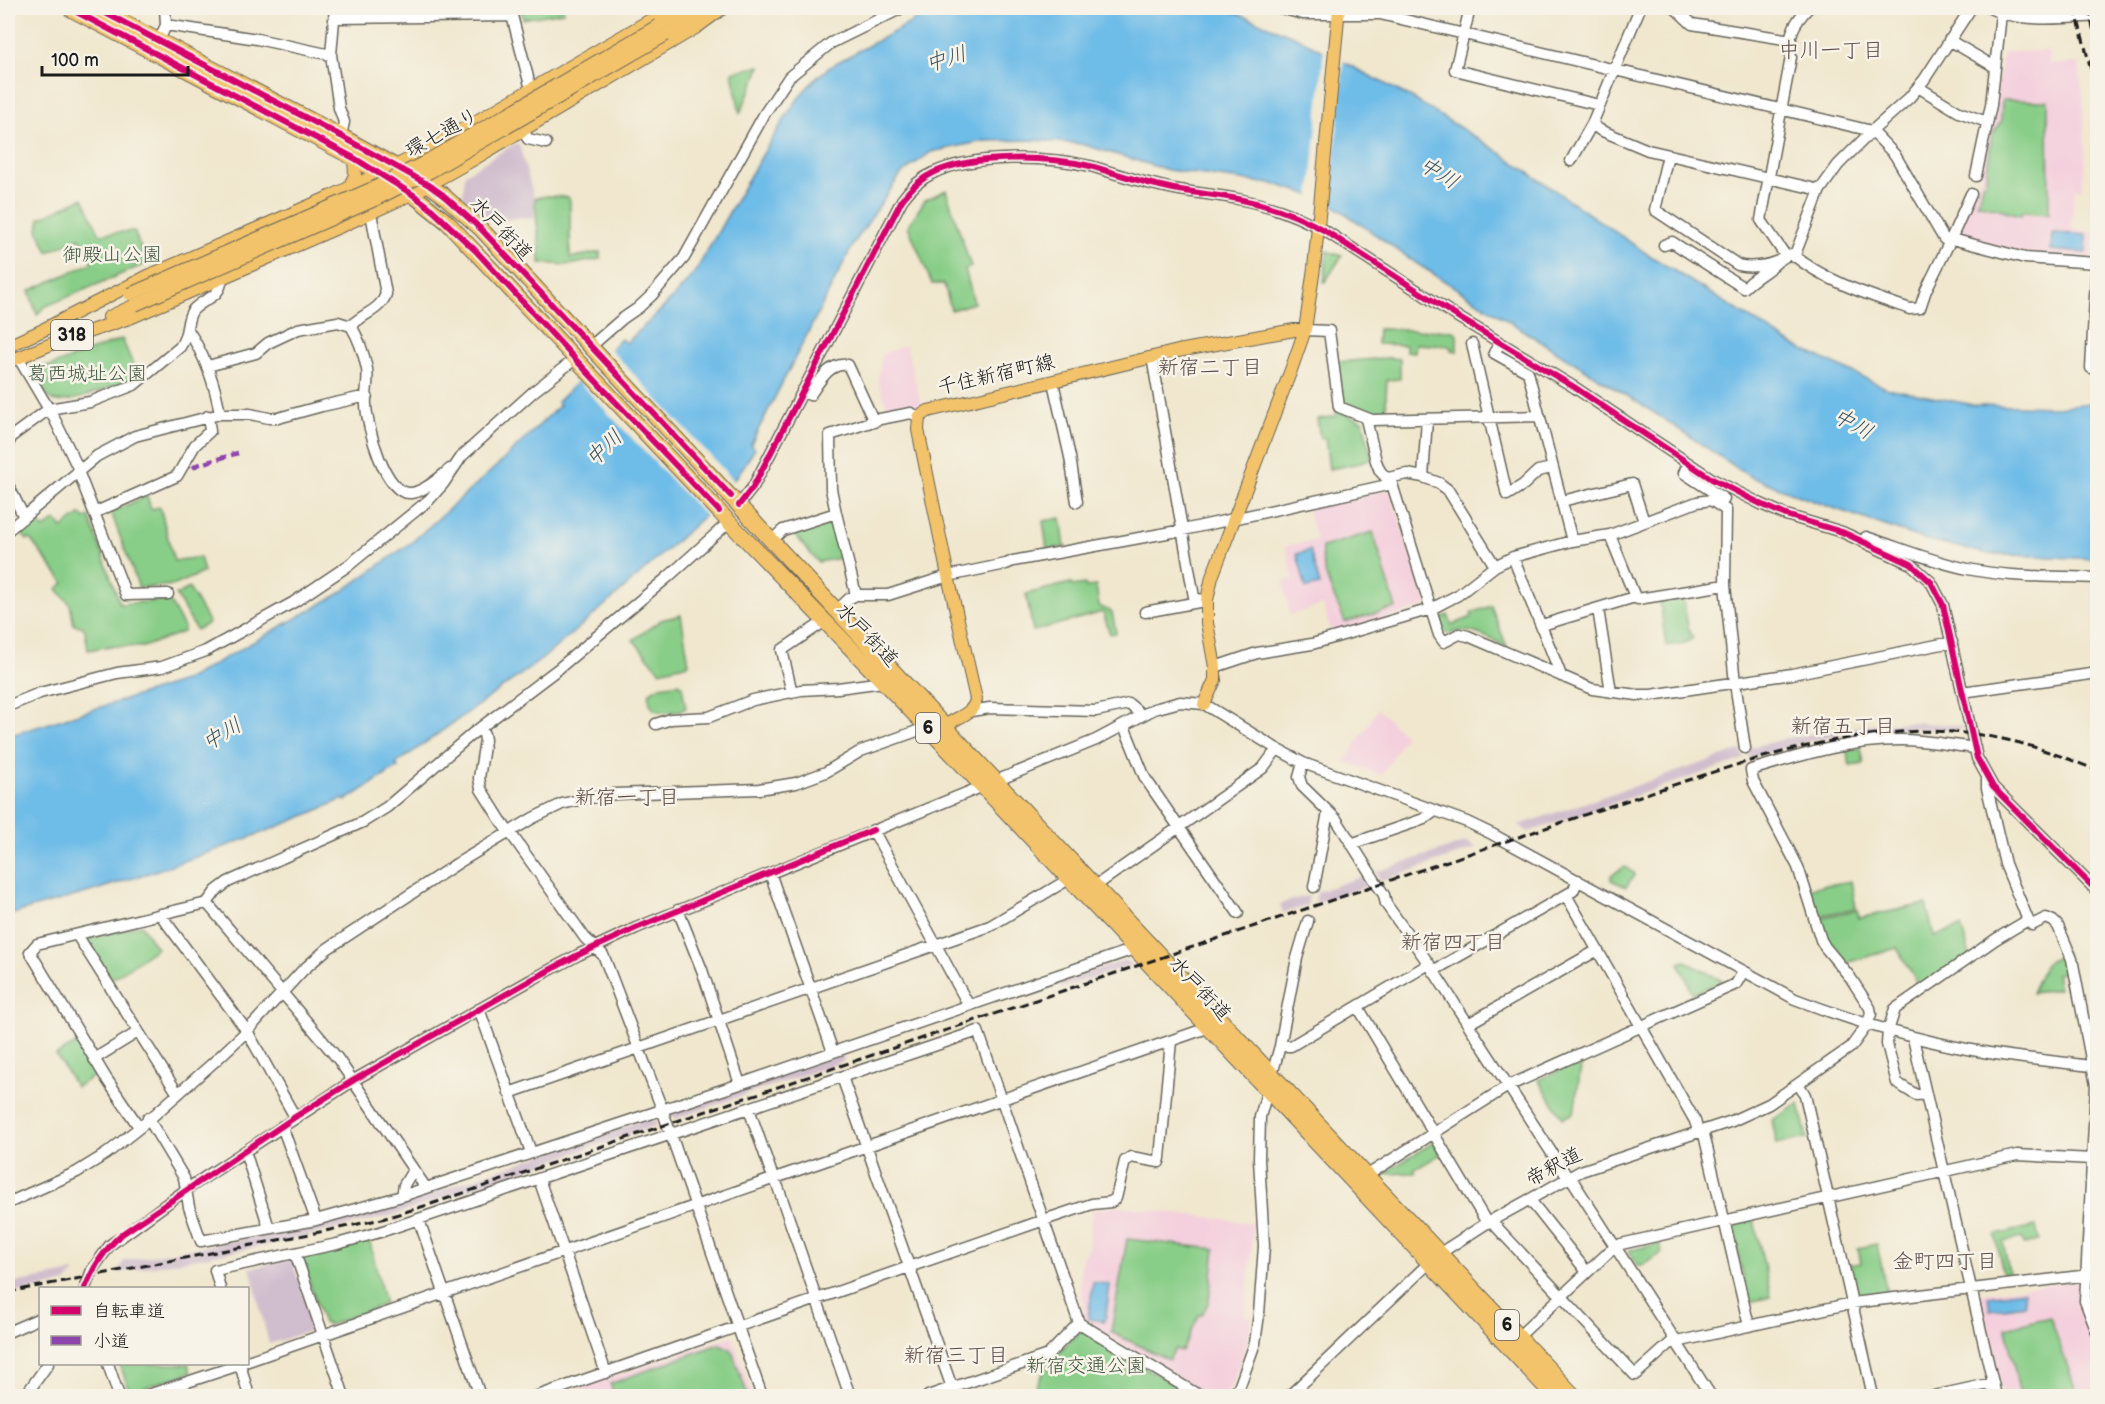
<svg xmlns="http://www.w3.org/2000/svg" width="2105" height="1404" font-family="'Balsamiq Sans','Klee One',sans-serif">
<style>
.built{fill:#f4cfdd}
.industrial{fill:#d0bdcd}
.green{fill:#89ce88;stroke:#527552;stroke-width:1.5}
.water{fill:#6ebce8;stroke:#456c82;stroke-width:1.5}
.pier{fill:#f0e7ce}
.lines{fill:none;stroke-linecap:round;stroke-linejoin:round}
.minor-casing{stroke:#66635a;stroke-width:13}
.major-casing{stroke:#66635a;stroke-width:14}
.highway-casing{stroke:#66635a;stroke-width:17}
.minor{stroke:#fff;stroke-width:10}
.major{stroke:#f2c36a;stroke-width:12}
.highway{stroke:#f2c36a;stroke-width:15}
.rail{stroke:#1c1c1c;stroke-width:3;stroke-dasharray:9 4.5;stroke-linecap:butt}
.major-bridge-casing{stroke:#66635a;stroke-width:14;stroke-linecap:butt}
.major-bridge{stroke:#f2c36a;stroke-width:12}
.quiet{stroke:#8e44ad;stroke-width:4.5;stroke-dasharray:9 4.5;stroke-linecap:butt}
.cycleway-casing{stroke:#f7f3e8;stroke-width:10}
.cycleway{stroke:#d6006c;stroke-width:6}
.labels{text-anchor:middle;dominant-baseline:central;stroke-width:5;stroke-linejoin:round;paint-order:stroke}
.shield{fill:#f7f3e8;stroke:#5e5c59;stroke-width:1.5}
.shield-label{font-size:18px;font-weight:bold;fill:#1c1c1c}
.street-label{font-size:20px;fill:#1c1c1c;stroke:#f7f3e8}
.park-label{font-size:20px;fill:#425a42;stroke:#f7f3e8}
.neighbourhood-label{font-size:21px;fill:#5d4b49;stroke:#f7f3e8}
.water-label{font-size:21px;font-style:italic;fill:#395463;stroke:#f7f3e8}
</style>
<rect width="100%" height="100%" fill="#f7f3e8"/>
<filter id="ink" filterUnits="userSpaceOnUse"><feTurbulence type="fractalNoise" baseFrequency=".0167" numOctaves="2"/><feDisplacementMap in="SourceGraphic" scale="12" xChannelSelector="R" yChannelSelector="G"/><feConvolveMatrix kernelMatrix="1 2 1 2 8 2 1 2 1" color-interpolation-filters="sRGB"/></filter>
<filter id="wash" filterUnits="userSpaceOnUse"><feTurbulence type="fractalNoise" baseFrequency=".008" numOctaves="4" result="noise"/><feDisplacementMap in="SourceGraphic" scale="24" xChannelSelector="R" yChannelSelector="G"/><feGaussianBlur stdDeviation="1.35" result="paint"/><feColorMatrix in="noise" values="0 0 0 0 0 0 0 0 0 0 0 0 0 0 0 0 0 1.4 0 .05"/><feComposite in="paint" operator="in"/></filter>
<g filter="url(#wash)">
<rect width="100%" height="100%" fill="#f0e7ce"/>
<path class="built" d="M2048,51l1,13 30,-1 4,35 2,64 -4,27h-6l-4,40 23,3 -2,26 -66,-4 -67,-17 -1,-4 24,-60 -2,-1 23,-120z
M906,345l16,62 -33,7 -11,-34 4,-26z
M1385,490l5,2 37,111 -3,4 -92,27 -9,-29 -33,10 -7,-34 10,-2 -7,-33 30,-6 -9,-33z
M1378,709l27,27 -23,39 -37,-13z
M1118,1206l136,17 -9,93 7,1 -2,15 -16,48 -8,16h-10l-21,-8 -111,-67 -4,-46 1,-15 7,-10 4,-40z
M2077,1281l2,22 18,47v46h-94l-23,-99 2,-4z
M732,1336l21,60h-196z"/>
<path class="industrial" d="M514,144h5l15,54v21l-14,-2 -25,5 -6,-2 -26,-23 2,-23z
M1909,722l43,3 12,2v2l-56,-1 -79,8 -80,22 -1,-10 40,-10 85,-14z
M1741,750l3,9 -216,73 -9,-7z
M1466,842l11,6 -96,33 -5,-9z
M1363,876l7,9 -55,18 2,-11z
M1309,895l-2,11 -24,7 -3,-9z
M1125,960l7,5 -71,23 -2,-6z
M842,1053l2,8 -170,58 -3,-9z
M645,1119l11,3 1,3 -260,89 -124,30 -156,29 7,-12 199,-37 72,-18z
M289,1260l3,2 22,63 -1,5 -44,14 -19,-76z
M75,1272l-9,11 -58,11v-10z"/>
<path class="green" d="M521,8h42l1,4 -41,7z
M761,66l-21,47 -8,-41z
M2002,100l46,1 1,113 -27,-2 -1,3 -44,-12 9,-26 6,-42 9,-14z
M946,190l25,77 -6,2 9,34 -23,7 -7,-26h-12l-24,-58 17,-26z
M548,196l20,1 2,4v57l30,-6v7l-31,6 -29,-2c1,-22 -5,-43 -5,-65z
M83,198l17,36 34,-3 13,32 -103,44 -7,8 -8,-24 63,-28 -12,-25 -32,14 -10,-22 2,-12z
M1327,251l15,5 -17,26h-1z
M1378,329l76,2 3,3v17l-6,-1v-4l-35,-2 -1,8 -9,-1v-6l-29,-1z
M122,339l16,37c-16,6 -71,32 -86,24 -8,-5 -15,-23 -20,-32l19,-2z
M1388,358l12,1v20l-13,1 -1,16 1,19 -10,1 -36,-14 -3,-40z
M1336,410l27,11 9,38 -11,2v2l-32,6 -4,-31h-5l-3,-19 19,-3z
M147,496l4,13 9,-2 14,54 26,-4 4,15 -29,13 -36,3 -28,-76z
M81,514l4,5 4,-3 31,88 38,-3 12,1 14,25 -1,5 -40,15 -33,-1 -22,4 -3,-20 -3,-4 -8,-1 -4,-21 -13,-15 7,-6 -34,-44 -3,1 -6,-7 17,-12 5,8 13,-9 6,8z
M1061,518l4,29 -18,2 -4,-28z
M831,521l3,2 8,35 -24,4 -26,-30z
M1373,532l23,76 -51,14c-8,-20 -26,-53 -23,-75z
M1071,583l1,3 13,-2 1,3 10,-1 3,20 13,6 4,21 -6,1 -7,-22 -70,19 -7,-37z
M189,588l20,35 -13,7 -20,-35z
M1683,596l5,31 5,11 -8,5 -19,3 -6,-46z
M1491,606l16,41c-19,-9 -38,-22 -58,-13l-6,-2 -4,-13 9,-4 4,10 20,-8 -1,-4z
M681,615l8,49 -29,7 -27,-31 28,-20z
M679,683l3,3 4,22c-15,7 -42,8 -36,-16l10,-6z
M1861,748l3,16 -14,2 -3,-16z
M1625,867l10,7 -9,13 -15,-7v-5z
M1851,881l5,27 -38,8 -9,-28z
M1926,904l8,32 27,-9 9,28 -49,34 -24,-41 -51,15 -22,-26 -6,-19 39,-8 2,8z
M141,925l16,23 -45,31 -26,-40z
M2065,952l6,19 -15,3 3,15 -27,4 13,-29z
M1685,961l38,20 -30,13 -14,-31z
M78,1043l18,32 -20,12 -20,-32z
M1582,1060l-8,53 -11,5 -25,-38z
M1799,1104l8,34 -30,6 -5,-24z
M1434,1142l7,12 -27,16 2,3 -33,1z
M1754,1220l17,77 -22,5 -16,-73 3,-5z
M2036,1226l3,15 -15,3 -2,-6 -19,4 6,30 -6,1 -8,-38z
M369,1239l16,65 -55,21 -7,-2 -21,-64 1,-3z
M1127,1239l88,10 -6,52 -7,14h-3l-17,36 -7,-2 -6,11 -58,-28z
M1660,1244l2,8 -20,14h-5l-8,-16z
M1877,1244l10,49 -27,4 -5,-4 -6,-28 12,-2 -3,-15z
M2050,1317l28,79h-58l-14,-68z
M1084,1330l95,58 -6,8h-143l20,-35 29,-29z
M719,1344l12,5 17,47h-133l-5,-12z
M120,1364h69l2,8 -58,19 -5,-3z"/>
<path class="water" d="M938,8h286l72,29 114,60 86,53 153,105 144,90 93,43 88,17 84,2 39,-5v157l-108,-5 -66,-15 -110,-38 -64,-25 -93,-62 -240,-151 -90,-63 -48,-15 -110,-15 -87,-26 -47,-4 -50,1 -53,11 -30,22 -47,69 -103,201 4,5 -18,27 -35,42 -84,76 -77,66 -145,104 2,3 -53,34 -2,-2c-79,36 -161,64 -244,90 -30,10 -62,16 -91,27v-180l176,-55 153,-86 75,-53 88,-79 60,-58 -3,-3 64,-63 5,4c25,-23 50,-46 71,-74 24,-42 47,-84 72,-125 21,-33 33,-59 67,-81z
M2052,233l35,2 -1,18 -35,-3z
M1310,550l10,35 -14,3 -9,-34z
M1093,1282l17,3 -5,36 -17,-2z
M2024,1291l1,14 -35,5 -2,-14z"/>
<path class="pier" d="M1324,48l20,11 -14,147 -20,-8z
M609,348l127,135 -29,35 -131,-139z"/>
</g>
<g filter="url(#ink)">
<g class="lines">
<defs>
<path id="minor" d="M335,8l-4,47 8,53 5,14 -3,14
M510,8l21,81
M1280,8l23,6h77l492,117
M1470,8l-15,62 144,35
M1675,8l17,16 99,16
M1990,8c28,15 75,10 108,8
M335,18l177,-2
M166,25l91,14 74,16
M1949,40l46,27
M159,41l7,-16 -1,-17
M1918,87l41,25 28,10
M1592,124l8,6 48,20 172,40
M523,130l5,9 18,4
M1668,155l-13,55 83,55c12,3 29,1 40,-4 6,-3 7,-6 14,-7 34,28 77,41 118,55l10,-1 6,-18 24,-49 -6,-2 -49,-84 -23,-24 37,-33 15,-18 47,-72
M1571,161l21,-37 48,-116
M1976,176l15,-71 10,-91
M371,213l15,81c-5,16 -24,20 -35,32 7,11 13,29 16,43 2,12 -2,24 -1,36 1,21 19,91 45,88 13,-1 29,-16 39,-24
M1952,239l73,19 71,5
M1950,241l21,-47
M1664,245l8,-3 72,46c10,-10 23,-16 33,-26
M1785,255l-24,-35 30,-163c-4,-21 3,-34 17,-49
M1794,257l26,-67 18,-25 34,-34
M188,330c17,26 27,53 32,84
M1305,330l24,1 10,76 33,13 168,-4
M1500,343l-6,10 34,19 44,169
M1472,344l35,151 16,-10 15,-14 14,-3
M590,347l32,-28 16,-11 14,-13 32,-37 81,-145 24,-36 42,-34 71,-35
M18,357l36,61 25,52
M1152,357l42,240 2,2 11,1
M208,366l48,-13 12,-10 30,-14 40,-7 13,4
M2091,368l7,-125
M1053,382l17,75 7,45
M802,391l8,4c10,-14 19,-33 38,-30l26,57
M1366,419l10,42 4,10 12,13 47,151 5,7 15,-8 9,2 124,53 45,6h14l141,-21 160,-32
M8,444l4,-8 37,-27 41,-7 44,-17 46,-38c10,-14 5,-28 13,-37 12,-13 27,-11 29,-32
M1688,464l-4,9 40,26 -4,7
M78,471l48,124 42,-1
M1423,477l16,6 9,7 47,76
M1388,478l19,-4 16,3 4,-58
M8,485l16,32 -16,13
M1562,501l70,-17 12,38
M739,505l14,-18 149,-287c8,-11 18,-21 31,-27 40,-19 114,-17 157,-7 25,7 50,16 75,21 24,6 49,7 73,12 31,6 62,17 89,33l134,87 113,68 138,92 49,25 25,11 56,17 69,32 20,18 12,23 34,153 16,29 105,105
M96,512l81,-36 18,-31 15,-14 -2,-15
M836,513l20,82 -6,3 -14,13
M24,517l73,-61 38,-20 85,-22h30l19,4h9l44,-12 45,-10
M1610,535l25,62
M1866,537c34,11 67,25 102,32 43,9 86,7 130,9
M772,540l11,-10 53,-17 -5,-24 -1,-54 50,-16 31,-6 8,4
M1513,557c15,40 33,78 48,119
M856,595h32l60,-19 58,-12 7,-3 170,-31 209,-46
M1598,609l13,83
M1145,612l59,-11
M1542,625l93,-28 3,2 87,-14
M1215,667l42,-14 55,-9 119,-35 27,-14 37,-29 18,-9 59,-16 38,-6 87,-33 14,-2 15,10 -1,75 10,98 10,65
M1962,692l136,-19
M792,693l-10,-43 43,-29
M8,706l32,-13 77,-20 45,-6 44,-16 88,-49 55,-37 80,-65 14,-16 19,-28 71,-64 42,-33
M971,711l19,-3 106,3 33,-7 13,11
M656,724l15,-5 38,-2 44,-17 48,-10 37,-2 45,-6
M1124,726l21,52 93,135
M480,728l4,6 1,6 -6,38 2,11 27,43
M1303,763l-4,14 3,9 34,33 48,76 2,9 43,60 139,214h3l140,218
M1987,779v9l18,76 23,56 4,5 14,-7 7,3 5,5 14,33 24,126 -11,216 13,34
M873,830l95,174
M509,831l76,107 18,17 3,7 56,147 100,287
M1351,844l73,-25 11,-8
M770,873l63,179
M1094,887l169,-119 14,-19
M1314,887l14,-75
M1566,895l129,226 3,10
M207,903l131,156 88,129
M678,910l24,60 38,114
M160,914l87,117 48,86
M77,935l101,159
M1433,971l140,-80 5,-11
M1358,1007l129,216
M479,1009l52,143
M1468,1024l128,-73
M1913,1038l83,358
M1280,1046h11l138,-82
M94,1059l44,-27
M842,1077l113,319
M1799,1085l6,10 68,301
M509,1093l481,-167 79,-47
M1926,1094l-10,1 -19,-12 -10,-39 1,-13 7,-22 101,-70 32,-19
M749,1109l22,63 7,15 72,209
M148,1118l36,60 5,29 12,34 115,-21 86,-24 338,-112 394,-135 3,-4
M282,1126l34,94
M139,1127l-33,-49 -76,-126 7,-8 170,-41 9,-12 12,-9 135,-60 24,-15 85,-73 86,-65 56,-47 54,-45 61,-55
M1703,1130l46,196
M245,1151l24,77
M1366,1176l142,-90 228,-102 7,-12
M539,1179l67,194
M402,1196l2,-11 9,-15
M1530,1200l57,72
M8,1203l69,-31 29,-18 38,-30 70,-62 33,-31 55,-60 25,-22 131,-86 75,-45 29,-14 21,-5 32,-5 144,-5 37,-6 30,-11 35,-21 56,-20 9,-5
M419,1220l61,176
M1491,1221l144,154 39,-35
M295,1253l49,143
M85,1288l7,-18 18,-25 77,-56 167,-109 177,-100 47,-25 58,-27 460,-188 58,-31 26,-7 24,2 73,45 26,14 164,59 25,12 303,165c63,24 127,43 194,54 36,6 72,9 109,14
M220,1288l-5,-18 122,-26 43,-12 598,-201 101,292 116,70 10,3
M8,1332l32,-14
M1518,1337l92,-86 11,-7 396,-89 75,4
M1677,1344l4,-3 171,-38 246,-29
M248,1361l965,-335
M108,1364l11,32
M240,1364l9,32
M25,1396l23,-32
M145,1396l97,-32
M538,1396l506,-176 48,-16 19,-2 5,-4 9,-37 6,-4 28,5 1,-4 11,-117
M928,1396l120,-41 31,-32
M1234,1396l6,-11 15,-42 4,-29 5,-68 -5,-87 1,-42 20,-71 17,-88 11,-37
M1289,1396l140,-133 19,-15 39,-25 94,-52 151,-50 37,-17 82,-57 16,-22 4,-11 -1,-6 -20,-31 -25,-30 -4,-7 -23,-73 -45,-86 -2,-11c50,-15 97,-30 150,-30 25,0 49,5 74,8
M1934,1396l59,-13"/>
<path id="major" d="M659,25l29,-17
M666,35l46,-27
M349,188l6,-13 -1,-17
M109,317l26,-12
M44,329l104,-53 184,-80 86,-41 253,-147
M55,343l77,-26 214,-93 66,-30 57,-32 228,-135 26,-19
M8,346l42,-19
M8,362l53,-22
M1204,704l11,-24v-13l-8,-44v-23l5,-23 79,-207 14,-40 9,-62 25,-260
M944,727c11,-10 30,-12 32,-28l-28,-123 -30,-146 1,-13 9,-6 34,-8 216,-52 116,-21h11"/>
<path id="highway" d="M69,8l285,150 58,36 35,28 282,300 197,204 628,670
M96,8l245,128 88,49 14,10 38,34c362,391 728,779 1093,1167"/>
</defs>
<use href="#minor" class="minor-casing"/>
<use href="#major" class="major-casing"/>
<use href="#highway" class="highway-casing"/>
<use href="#minor" class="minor"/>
<use href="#major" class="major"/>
<use href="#highway" class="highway"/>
<path class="rail" d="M2075,8l23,89
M2088,8l10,39
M8,1292l317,-61 57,-12 49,-15 1224,-413c110,-36 226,-76 343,-53 35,7 67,19 100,33"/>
<defs>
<path id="major-bridge" d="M130,294l243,-106 50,-25 236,-138
M135,305l242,-106 53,-27 236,-137"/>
</defs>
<use href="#major-bridge" class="major-bridge-casing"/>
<use href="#major-bridge" class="major-bridge"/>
<path class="quiet" d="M193,468l4,-3 41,-12"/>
<defs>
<path id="cycleway" d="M69,8l285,150 58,36 16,12 48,45 99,108 144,152
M96,8l245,128 88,49 14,10 38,34 250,267
M739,505l14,-18 149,-287c8,-11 18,-21 31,-27 40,-19 114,-17 157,-7 25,7 50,16 75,21 24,6 49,7 73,12 31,6 62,17 89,33l134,87 113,68 138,92 49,25 25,11 56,17 69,32 20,18 12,23 34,153 16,29 105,105
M85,1288c9,-22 19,-38 37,-54l173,-117 59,-37 177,-100 47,-25 58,-27 237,-98"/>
</defs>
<use href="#cycleway" class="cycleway-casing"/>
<use href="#cycleway" class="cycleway"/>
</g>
</g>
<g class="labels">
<g class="shield">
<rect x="51" y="320" width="42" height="30" rx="4.5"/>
<rect x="916" y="713" width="24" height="30" rx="4.5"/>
<rect x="1495" y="1310" width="24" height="30" rx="4.5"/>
</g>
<g class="shield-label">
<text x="72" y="335">318</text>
<text x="928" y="728">6</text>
<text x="1507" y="1325">6</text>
</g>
<g class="street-label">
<text transform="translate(442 133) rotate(-29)">環七通り</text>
<text transform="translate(501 229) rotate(46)">水戸街道</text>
<text transform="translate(996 375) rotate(-13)">千住新宿町線</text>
<text transform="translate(867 635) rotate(46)">水戸街道</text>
<text transform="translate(1200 989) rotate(47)">水戸街道</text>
<text transform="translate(1554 1167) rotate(-28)">帝釈道</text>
</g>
<g class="park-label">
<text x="112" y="255">御殿山公園</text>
<text x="87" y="374">葛西城址公園</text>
<text x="1086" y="1366">新宿交通公園</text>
</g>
<g class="neighbourhood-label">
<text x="1831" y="50">中川一丁目</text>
<text x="1210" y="367">新宿二丁目</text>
<text x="1843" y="726">新宿五丁目</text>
<text x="627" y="797">新宿一丁目</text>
<text x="1453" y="942">新宿四丁目</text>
<text x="1945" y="1261">金町四丁目</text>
<text x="956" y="1355">新宿三丁目</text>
</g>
<g class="water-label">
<text transform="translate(946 59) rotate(-17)">中川</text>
<text transform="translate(1439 173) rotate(32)">中川</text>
<text transform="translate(1853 424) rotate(29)">中川</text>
<text transform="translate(604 448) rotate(-44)">中川</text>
<text transform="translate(222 734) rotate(-31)">中川</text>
</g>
</g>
<rect width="2105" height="1404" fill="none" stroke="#f7f3e8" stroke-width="30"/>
<rect x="39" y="1287" width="210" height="78" fill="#f7f3e8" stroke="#9f9d96" stroke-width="1.5"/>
<rect x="51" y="1306" width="30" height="9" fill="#d6006c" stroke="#9f9d96" stroke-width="1.5"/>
<text x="93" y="1317" font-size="18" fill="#1c1c1c">自転車道</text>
<rect x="51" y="1336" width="30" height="9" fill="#8e44ad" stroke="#9f9d96" stroke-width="1.5"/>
<text x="93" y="1347" font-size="18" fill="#1c1c1c">小道</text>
<path d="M42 66v9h146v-9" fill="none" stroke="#1c1c1c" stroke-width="3"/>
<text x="51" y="66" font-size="18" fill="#1c1c1c" stroke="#f7f3e8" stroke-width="4.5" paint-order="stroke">100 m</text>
</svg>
